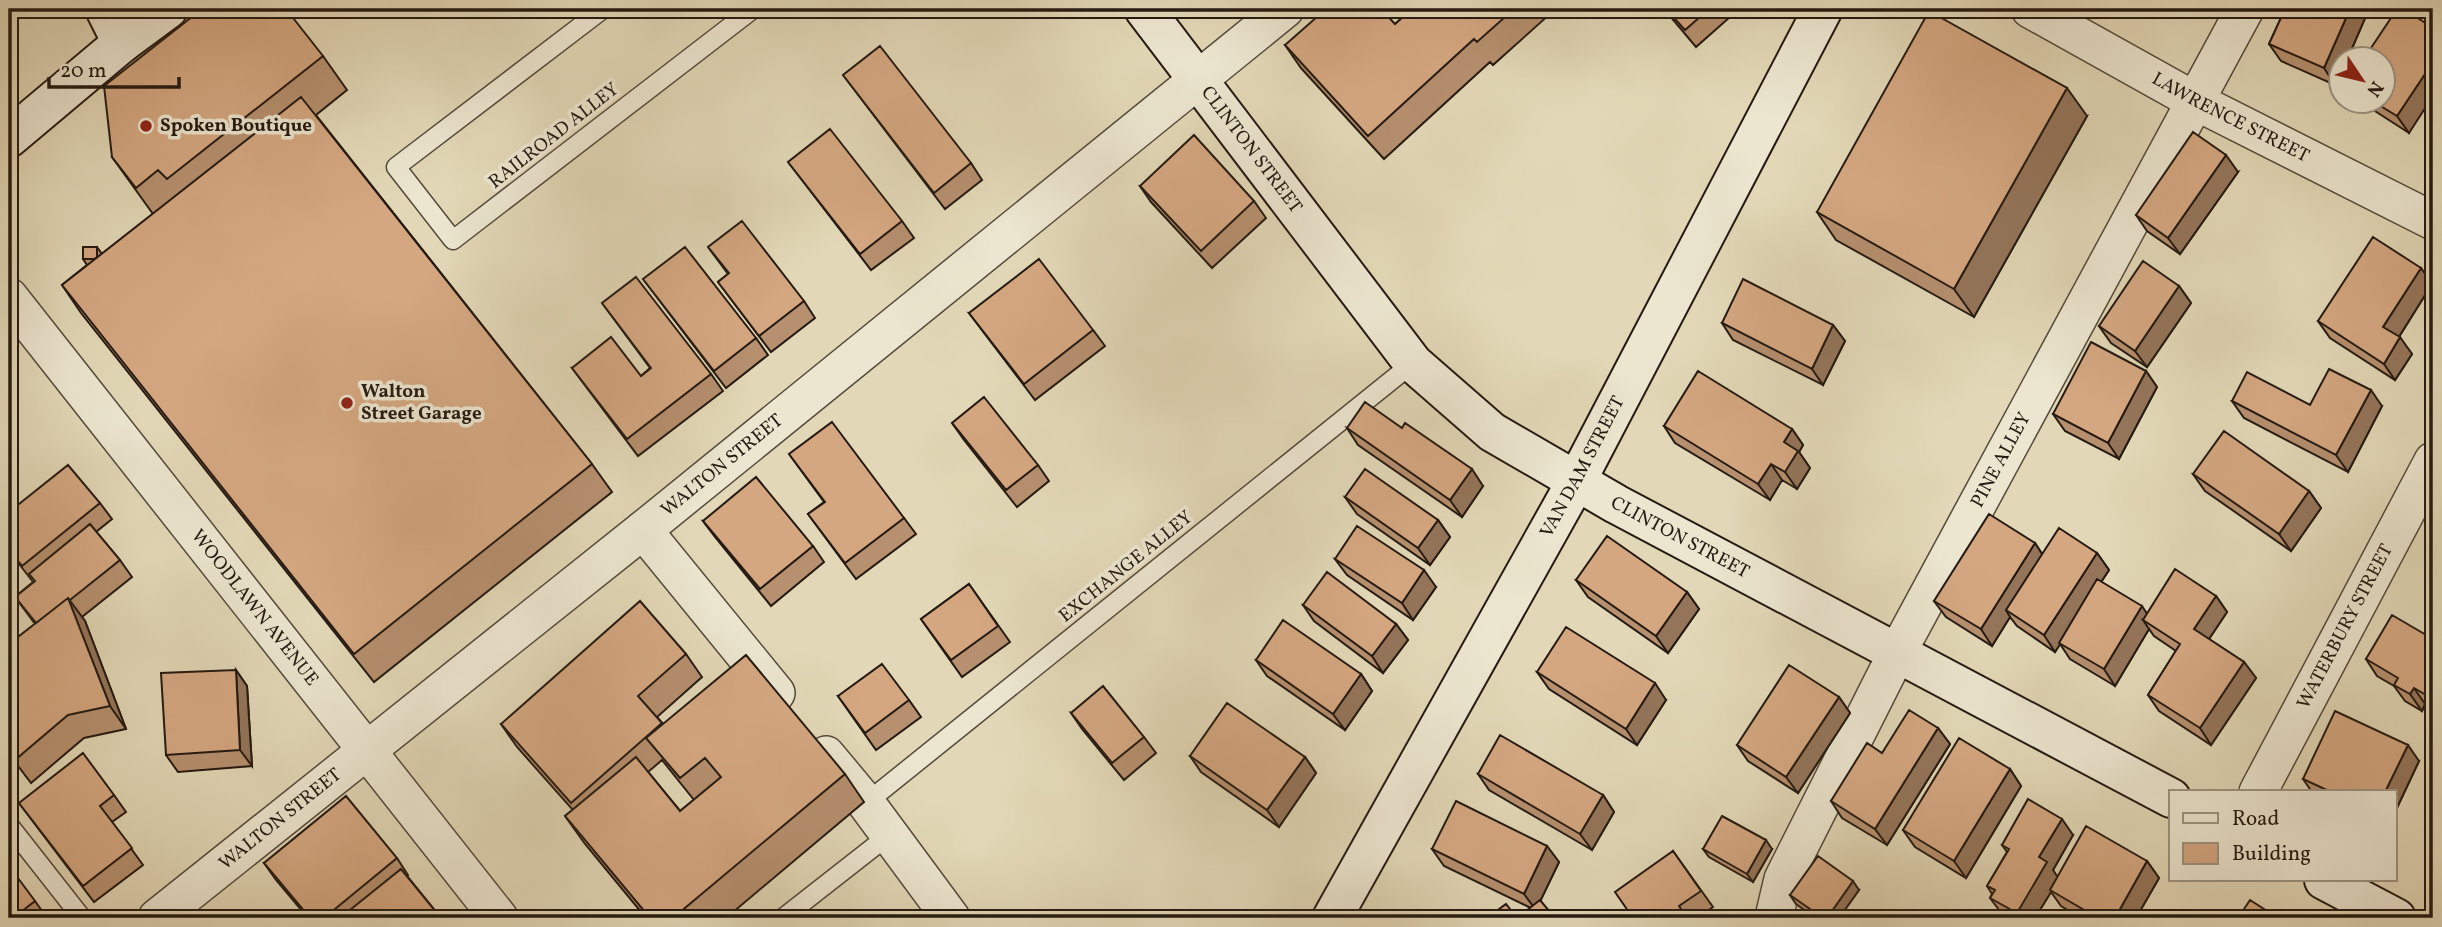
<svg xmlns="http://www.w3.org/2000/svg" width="2442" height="927" font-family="Vollkorn,serif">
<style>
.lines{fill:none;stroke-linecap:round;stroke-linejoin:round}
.lane-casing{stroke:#544a3b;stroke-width:21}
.street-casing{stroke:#544a3b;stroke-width:40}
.secondary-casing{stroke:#251a12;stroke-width:42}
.lane{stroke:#ece6d0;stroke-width:18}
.street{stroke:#ece6d0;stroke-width:37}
.secondary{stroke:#ece6d0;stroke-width:38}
.wall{fill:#b6906f;stroke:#251a12;stroke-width:2;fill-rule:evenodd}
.shaded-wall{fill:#94755a;stroke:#251a12;stroke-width:2}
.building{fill:#d4a781;stroke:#251a12;stroke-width:2}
.poi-dot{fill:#8f2418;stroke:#ece6d0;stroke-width:2.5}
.labels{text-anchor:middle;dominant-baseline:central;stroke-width:7;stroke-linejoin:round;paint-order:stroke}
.street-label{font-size:19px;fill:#251a12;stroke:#ece6d0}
.poi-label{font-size:19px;font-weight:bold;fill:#251a12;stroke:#ece6d0;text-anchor:start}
</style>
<rect width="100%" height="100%" fill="#e2d8b7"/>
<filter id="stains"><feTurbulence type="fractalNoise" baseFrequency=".00286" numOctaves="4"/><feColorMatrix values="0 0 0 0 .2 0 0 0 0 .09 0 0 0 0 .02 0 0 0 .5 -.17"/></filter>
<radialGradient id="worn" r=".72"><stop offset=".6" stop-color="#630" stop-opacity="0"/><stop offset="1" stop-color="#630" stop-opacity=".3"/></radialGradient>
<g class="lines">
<defs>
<path id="lane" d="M603,9l-207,158 57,73 300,-231
M866,803l547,-440
M9,825l73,93
M783,918l106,-83"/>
<g id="street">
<path id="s1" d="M2030,9l165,92 238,120"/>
<path id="s2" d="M9,297l490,621"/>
<path d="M643,530l133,163"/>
<path d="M826,755l40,48 85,115"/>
<path id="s3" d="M2258,792l175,-331"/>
<path id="s4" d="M157,918l486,-388 642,-521"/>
<path id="s5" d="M1778,918l-3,-5 8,-34 114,-226 348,-644"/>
</g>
<g id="secondary">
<path d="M105,9l17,34"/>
<path id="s6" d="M1144,9l269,354 79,69 124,72 555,294"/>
<path d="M9,138l113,-95 46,-34"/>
<path d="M2324,880l72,38"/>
<path id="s7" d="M1332,918l245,-438 246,-471"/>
</g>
</defs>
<use href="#lane" class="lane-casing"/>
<use href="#street" class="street-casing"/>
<use href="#secondary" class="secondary-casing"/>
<use href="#lane" class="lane"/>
<use href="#street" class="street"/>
<use href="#secondary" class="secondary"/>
</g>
<path class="wall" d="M1412,9h134l4,5 -57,51 -3,-3 -106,97 -83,-91 -16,-23 110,-21z
M1664,9h75l-43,38z
M2285,9h84l-22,51h-6v14l-6,11 -54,-24 -12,-17z
M2433,28l-24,105 -48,-31h22z
M323,56l24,34 -31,25 276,349 20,28 -238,190 -293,-369 -19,-28 25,-20 -4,-6 14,-12 5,7 51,-40 -41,-57z
M843,75l128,88 11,17 -37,29z
M2087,116l-113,201 -138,-77 -19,-28z
M788,162l114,59 12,17 -43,32z
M2238,172l-58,82 -33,-23 -11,-16z
M1140,186l114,15 12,17 -54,50 -61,-66z
M708,247l96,54 11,17 -44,34 -53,-70 10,-8z
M2421,268l11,16 -33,53 13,17 -17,26 -65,-42 -12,-17z
M643,279l113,59 12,17 -42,33z
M2179,286l12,17 -44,64 -36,-24 -12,-17z
M602,303l109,71 12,17 -85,65 -66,-88 69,8 9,-8z
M969,313l124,17 12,16 -70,54z
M1722,323l111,2 12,16 -22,44 -90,-45z
M2146,371l11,16 -38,72 -54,-28 -12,-17z
M2232,401l78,4 72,1 -34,66 -104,-54z
M952,423l86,42 11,16 -32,26 -53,-67z
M1664,426l128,3 11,16 -4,7 11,16 -13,21 -15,-9 -12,20 -95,-57z
M1347,428l136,58 -21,31 -104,-72z
M789,454l115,64 12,16 -60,45 -48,-65 16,-12z
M2193,474l116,17 12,17 -30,43 -86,-60z
M1345,497l93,23 12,17 -20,28 -73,-51z
M100,503l12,16 -16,13 24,28 12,17 -50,40 3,4 41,108 -42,9 -53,45 -22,-29v-110l26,-20 -20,-27 18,-15 -24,-31v-13l8,-7 -8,-11v-8z
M703,521l110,25 11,16 -53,44 -56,-69z
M2035,543l7,11 55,-1 12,17 -8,12 46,31 69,-17 11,16 -18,27 35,23 12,16 -45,67 -52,-34 -11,-16 28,-44 -22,-15 -5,-7 -34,57 -45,-27 -10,-15 -5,8 -38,-26 -7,-9 -18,29 -46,-29 -12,-16z
M1335,559l101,28 -23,33 -66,-45z
M1576,580l111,12 12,17 -31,44 -80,-56z
M969,584l41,58 -48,35 -41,-58z
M1303,605l93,19 12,16 -25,33 -69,-52z
M2433,639v70l-8,-5 -3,7 -17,-10 -11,-15 -17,-10 -11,-17z
M686,654l16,23 -45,40 6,7 182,50 19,28 -138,116h-80l-61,-74 -20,-28 8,-6 -56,-63 -16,-23zM662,760l32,40 -14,11 -32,-39z
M1256,660l105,14 11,17 -27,39 -78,-54z
M236,670l11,16 5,80 -74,6 -12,-17z
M1537,672l129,28 -29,45 -88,-56z
M838,696l71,4 12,17 -45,33z
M1839,697l11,16 -52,80 -50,-32 -11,-16z
M1071,713l73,24 12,16 -32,27 -42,-51z
M1938,728l12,16 -63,101 -45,-27 -11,-17 51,-48z
M1190,756l115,1 11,16 -37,54 -78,-55z
M2419,761l-24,51v-20h-83l-9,-13z
M2010,769l11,17 -55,92 -51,-31 -12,-17z
M1478,774l125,21 11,17 -22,38 -103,-60z
M114,795l12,17 -14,10 31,43 -49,37 -75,-99z
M2073,835l-20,35 4,7 90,-16 12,17 -23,40h-55l-20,-12 -10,-14 -16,26h-26l-7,-4 -12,-16 2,-4 -5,-8 20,-34 -5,-7z
M1547,846l12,16 -19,39 -23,17 14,-10 -87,-42 -12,-17z
M1703,849h69l-19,33 -44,-25z
M1673,851l40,56 -16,11h-64z
M397,858l11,17 -1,1 34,42h-133l-32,-38 -12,-17z
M1859,890l-20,28h-23l-20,-14 -6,-9z
M35,901l12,17h-38z"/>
<path class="shaded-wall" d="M2350,9h19l-22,51h-6v14l-6,11 -11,-17z
M2433,62v34l-24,37 -12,-17z
M2067,88l20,28 -113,201 -20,-28z
M2226,155l12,17 -58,82 -12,-16z
M2421,268l11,16 -37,59 -12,-16z
M2179,286l12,17 -44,64 -12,-16z
M1833,325l12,16 -22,44 -11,-16z
M2400,337l12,17 -17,26 -11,-16z
M2146,371l11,16 -38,72 -11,-16z
M2371,390l11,16 -34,66 -12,-17z
M1792,429l11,16 -4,7 11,16 -13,21 -12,-17 -1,-30z
M1771,464l11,16 -12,20 -12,-16z
M1472,469l11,17 -21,31 -12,-17z
M2309,491l12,17 -30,43 -12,-17z
M1438,520l12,17 -20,28 -12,-17z
M2035,543l11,17 -40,50 4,7 -18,29 -11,-17z
M2097,553l12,17 -54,82 -11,-17z
M1424,570l12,17 -23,33 -11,-17z
M1687,592l12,17 -31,44 -12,-17z
M2216,596l11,16 -22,33 -11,-16z
M68,598l17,23 41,108 -16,-23z
M2142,606l11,17 -10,-3 6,9 -34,57 -11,-17z
M1396,624l12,16 -25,33 -11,-17z
M2244,662l12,16 -45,67 -11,-17z
M236,670l11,16 5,80 -12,-16z
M1361,674l11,17 -27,39 -12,-16z
M1655,683l11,17 -29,45 -11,-16z
M2414,688l11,16 -3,7 -12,-17z
M1839,697l11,16 -52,80 -12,-16z
M1938,728l12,16 -63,101 -12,-16z
M2408,745l11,16 -24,51v-20h-10z
M1305,757l11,16 -37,54 -12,-17z
M2010,769l11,17 -55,92 -12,-17z
M1603,795l11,17 -22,38 -12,-16z
M2062,819l11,16 -20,35 6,9 -24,39h-14l-4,-5 22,-56z
M1766,840l6,9 -19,33 -6,-8z
M1547,846l12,16 -23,48 -12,-16z
M2147,861l12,17 -23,40h-21z
M1853,881l6,9 -20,28h-12z"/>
<path class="building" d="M202,9h84l37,47 -156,123 -9,-9 -22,18 -24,-31 -8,-71z
M1326,9h55l14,15 17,-15h102l-37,33 -3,-3 -106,97 -83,-91z
M1666,9h43l-24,21z
M2285,9h65l-26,59 -55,-24z
M2397,9h7l29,19v34l-36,54 -23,-14h9v-42h-20z
M1929,11l138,77 -113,201 -137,-77z
M880,46l91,117 -37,30 -91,-118z
M301,97l291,367 -238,190 -292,-369z
M830,129l72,92 -42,33 -72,-92z
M2193,132l33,23 -58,83 -32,-23z
M1194,135l60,66 -53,50 -61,-65z
M742,221l62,80 -45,35 -41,-54 11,-9 -21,-26z
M2373,237l48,31 -38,59 17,10 -16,27 -66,-43z
M83,247h14v10l-3,2h-11z
M685,247l71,91 -42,33 -71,-92z
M1039,259l54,71 -69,54 -55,-71z
M2143,261l36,25 -44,65 -36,-25z
M636,277l75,97 -84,65 -55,-71 39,-31 30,39 10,-8 -49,-65z
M1743,279l90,46 -21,44 -90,-46z
M2091,342l55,29 -38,72 -55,-29z
M2329,369l42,21 -35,65 -104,-54 15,-29 63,33z
M1698,371l94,58 -8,13 14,9 -13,21 -14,-8 -13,20 -94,-58z
M984,397l54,68 -32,25 -54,-67z
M1365,402l37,26 3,-5 67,46 -22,31 -103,-72z
M832,422l72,96 -59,45 -37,-49 17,-12 -36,-48z
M2224,431l85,60 -30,43 -86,-60z
M68,465l32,38 -78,63 -13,-16v-12l9,-8 -9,-11v-7z
M1365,469l73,51 -20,28 -73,-51z
M756,477l57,69 -53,43 -57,-68z
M1989,514l46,29 -54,86 -47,-28z
M90,524l30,36 -50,40 -2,-2 -32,25 -21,-26 20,-16 -6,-7z
M1357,526l67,44 -22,33 -67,-44z
M2059,528l38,25 -53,82 -38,-25z
M1607,536l80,56 -31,44 -80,-56z
M2175,569l41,27 -22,33 50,33 -44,66 -52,-33 32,-51 -37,-24z
M1327,572l69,52 -24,32 -69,-51z
M2097,579l45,27 -38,63 -45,-26z
M969,584l29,42 -47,34 -30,-41z
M68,598l42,108 -42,9 -53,45 -6,-8v-108z
M640,601l46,53 -48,42 24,27 -91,80 -70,-79z
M2392,615l41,24v60l-19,-11 -4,6 -16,-9 4,-7 -32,-19z
M1283,620l78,54 -28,40 -77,-54z
M1566,627l89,56 -29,46 -89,-57z
M746,655l99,119 -172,144h-23l-85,-102 71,-59 44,54 41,-34 -16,-19 -25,20 -34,-40z
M882,664l27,36 -44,33 -27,-37z
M1789,665l50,32 -53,80 -49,-32z
M236,670l4,80 -74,5 -5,-82z
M1103,686l41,51 -32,26 -41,-50z
M1227,703l78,54 -38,53 -77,-54z
M1909,710l29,18 -63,101 -44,-28 36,-58 15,10z
M2335,711l73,34 -23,47h-54l-28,-13z
M1500,735l103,60 -23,39 -102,-60z
M1959,738l51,31 -56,92 -51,-31z
M83,753l31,42 -14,11 32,42 -49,38 -64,-83z
M346,796l51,62 -73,60h-14l-46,-55z
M2028,799l34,20 -23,38 8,5 -30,51 -27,-15 5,-8 -8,-4 22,-37 -7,-4z
M1456,801l91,45 -23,48 -92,-45z
M1722,816l44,24 -19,34 -44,-25z
M2086,826l61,35 -32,57h-17l-48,-28z
M1673,851l28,40 -22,15 8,12h-54l-18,-26z
M1818,856l35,25 -26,37h-4l-33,-23z
M9,866l26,35 -22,17h-4z
M401,869l40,49h-101z
M1540,900l15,18h-68l19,-14 11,14z
M2250,900l28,18h-40z"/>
<g class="poi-dot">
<circle cx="146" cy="126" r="7"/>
<circle cx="347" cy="403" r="7"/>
</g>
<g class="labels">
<g class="street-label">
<text stroke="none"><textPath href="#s1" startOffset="228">LAWRENCE STREET</textPath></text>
<text transform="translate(554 136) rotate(-38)">RAILROAD ALLEY</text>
<text stroke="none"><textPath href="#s6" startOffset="177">CLINTON STREET</textPath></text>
<text stroke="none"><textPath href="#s5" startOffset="513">PINE ALLEY</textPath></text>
<text stroke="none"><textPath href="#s4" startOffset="724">WALTON STREET</textPath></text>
<text stroke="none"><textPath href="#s7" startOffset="516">VAN DAM STREET</textPath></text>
<text stroke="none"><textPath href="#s6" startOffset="765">CLINTON STREET</textPath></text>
<text transform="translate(1126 567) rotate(-39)">EXCHANGE ALLEY</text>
<text stroke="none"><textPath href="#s2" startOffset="396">WOODLAWN AVENUE</textPath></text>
<text stroke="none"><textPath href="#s3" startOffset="187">WATERBURY STREET</textPath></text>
<text stroke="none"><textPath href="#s4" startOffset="158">WALTON STREET</textPath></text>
</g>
<g class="poi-label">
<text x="160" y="126">Spoken Boutique</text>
<text x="361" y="392">Walton<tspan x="361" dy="22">Street Garage</tspan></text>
</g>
</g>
<rect width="2442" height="927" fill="none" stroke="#e2d8b7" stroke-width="35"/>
<rect x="10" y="10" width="2421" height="906" fill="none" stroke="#251a12" stroke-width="3.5"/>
<rect x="18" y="18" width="2407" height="892" fill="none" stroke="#251a12" stroke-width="2"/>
<rect x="2169" y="790" width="228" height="91" fill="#ece6d0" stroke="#9c9484" stroke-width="2"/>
<rect x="2183" y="813" width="35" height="10" fill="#ece6d0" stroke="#9c9484" stroke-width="2"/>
<text x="2232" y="825" font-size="21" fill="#251a12">Road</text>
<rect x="2183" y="843" width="35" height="21" fill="#d4a781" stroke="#9c9484" stroke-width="2"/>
<text x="2232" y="860" font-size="21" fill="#251a12">Building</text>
<g transform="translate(2362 80) rotate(125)"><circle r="33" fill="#ece6d0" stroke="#9c9484" stroke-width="2"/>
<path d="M0-5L12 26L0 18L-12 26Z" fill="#8f2418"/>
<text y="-10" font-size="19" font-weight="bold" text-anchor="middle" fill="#251a12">N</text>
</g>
<path d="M49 77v10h130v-10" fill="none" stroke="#251a12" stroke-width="3.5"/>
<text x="60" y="77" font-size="21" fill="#251a12" stroke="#ece6d0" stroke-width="5" paint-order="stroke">20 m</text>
<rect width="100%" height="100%" filter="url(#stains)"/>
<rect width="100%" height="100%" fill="url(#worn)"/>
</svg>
